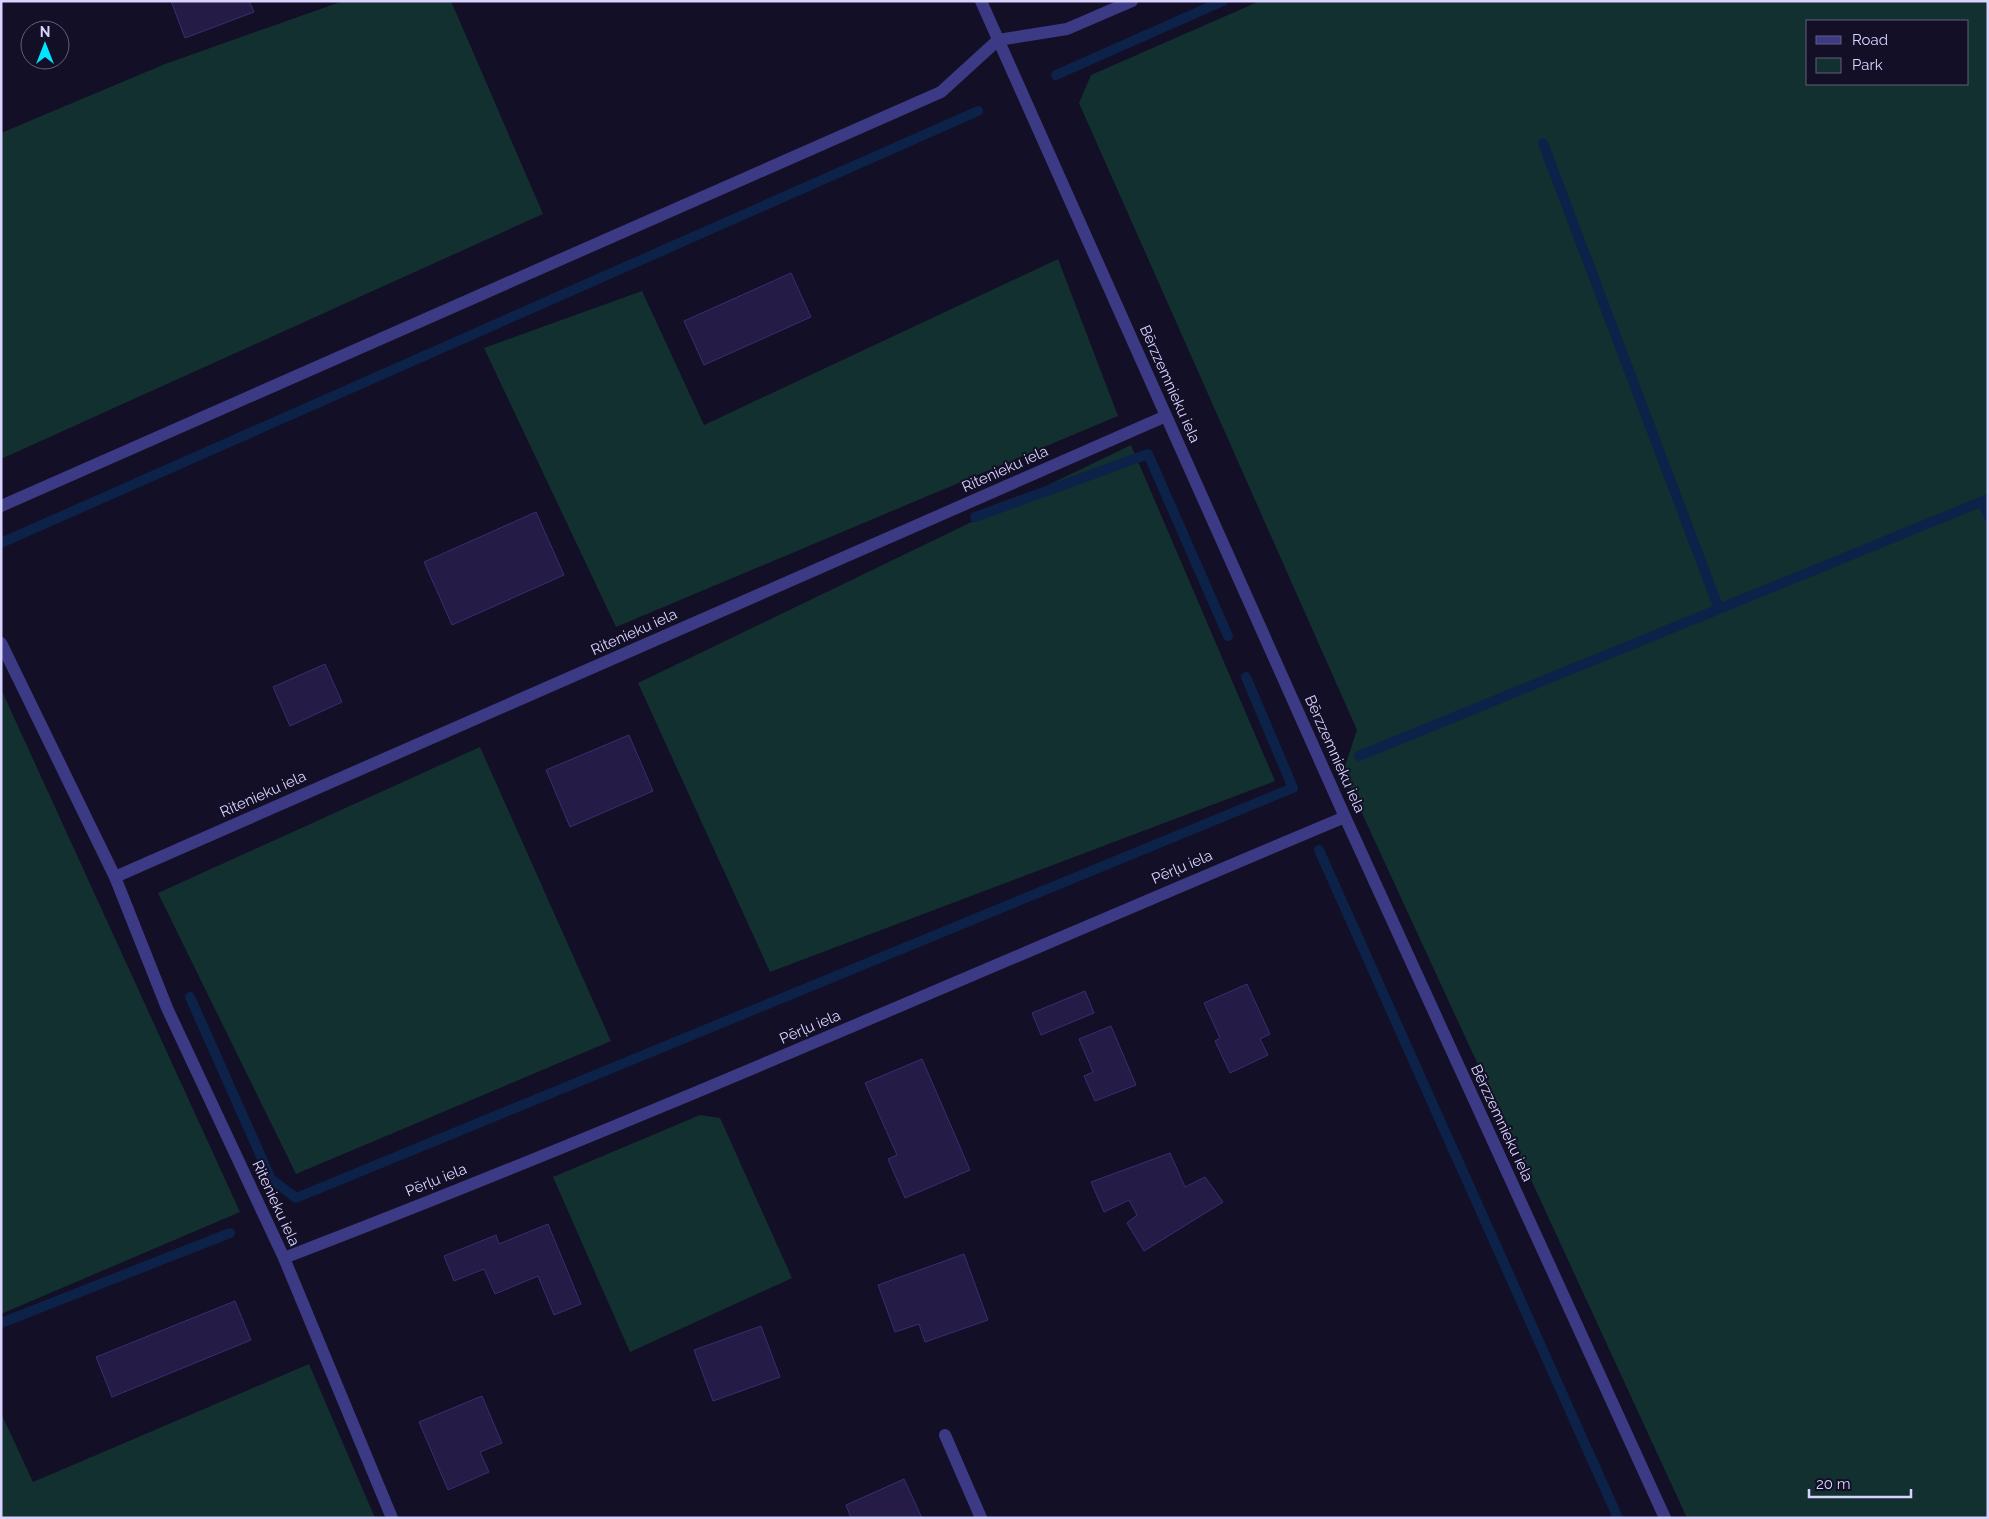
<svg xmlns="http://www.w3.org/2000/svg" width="1989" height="1519" font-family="Raleway,sans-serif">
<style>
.green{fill:#12302f;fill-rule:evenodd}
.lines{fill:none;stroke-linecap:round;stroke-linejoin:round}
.stream{stroke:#0c2248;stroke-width:10}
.building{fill:#241b47;stroke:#3b2d73}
.minor{stroke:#3d3a85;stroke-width:12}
.labels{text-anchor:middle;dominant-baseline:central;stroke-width:4;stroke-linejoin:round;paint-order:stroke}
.street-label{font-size:15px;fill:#d9d4ff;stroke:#130f26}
</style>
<rect width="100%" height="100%" fill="#130f26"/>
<path class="green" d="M343,1h108l92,213 -542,245v-326l164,-69z
M1260,1h728v1517h-301l-344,-746 14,-42 -278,-627 12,-28zM1968,21v63h-160v-63z
M1058,259l60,157 -502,211 -132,-279 158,-57 62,134z
M1131,445l144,336 -505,191 -132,-289z
M1,689l239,523 -239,102z
M480,747l131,294 -315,133 -138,-281z
M700,1115l20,3 72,160 -162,74 -77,-175z
M309,1364l66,154h-374v-105l32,69z"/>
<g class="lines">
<path class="stream" d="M1056,75l167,-74
M1543,143l176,466
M1982,501l6,14
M975,517l173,-63 80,182
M1,543l977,-432
M1359,756l629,-257
M1319,850l299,668
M190,997l81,182 25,19 997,-410 -47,-111
M1,1323l229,-90"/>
</g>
<path class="building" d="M171,1h78l5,11 -69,26z
M791,273l20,44 -107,48 -20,-44z
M536,512l28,63 -112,50 -28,-63z
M325,664l17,38 -52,24 -17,-39z
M629,735l24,56 -83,36 -24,-57z
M1247,984l23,50 -10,5 8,16 -38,18 -15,-32 5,-3 -16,-35z
M1085,991l9,22 -53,22 -9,-22z
M1111,1026l25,59 -41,16 -11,-25 9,-4 -14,-33z
M922,1059l48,111 -65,28 -17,-39 9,-4 -32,-72z
M1170,1153l15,34 20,-10 18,25 -79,49 -17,-28 10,-8 -8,-15 -25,12 -13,-30z
M548,1224l33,80 -27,11 -16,-39 -43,18 -11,-25 -30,12 -10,-25 52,-21 3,9z
M964,1254l24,66 -63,22 -6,-18 -24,8 -17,-47z
M235,1301l16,39 -139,57 -16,-40z
M761,1326l19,51 -67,24 -19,-51z
M482,1396l20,47 -22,9 9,20 -41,18 -29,-68z
M904,1479l18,39h-71l-5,-13z"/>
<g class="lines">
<path class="minor" d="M981,1l364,816 320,701
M1,506l940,-414 57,-52 69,-11 65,-28
M1,643l114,234 52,131 117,250 108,260
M115,877l1051,-461
M284,1258c358,-137 708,-293 1061,-441
M945,1435l36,83"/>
</g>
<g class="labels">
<g class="street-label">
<text transform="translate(1170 384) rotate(66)">Bērzzemnieku iela</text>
<text transform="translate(1005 469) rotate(-24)">Ritenieku iela</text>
<text transform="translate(634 632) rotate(-24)">Ritenieku iela</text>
<text transform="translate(1335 754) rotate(66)">Bērzzemnieku iela</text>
<text transform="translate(263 794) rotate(-24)">Ritenieku iela</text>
<text transform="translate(1182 867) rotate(-23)">Pērļu iela</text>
<text transform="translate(810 1027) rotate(-23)">Pērļu iela</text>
<text transform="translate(1502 1123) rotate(65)">Bērzzemnieku iela</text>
<text transform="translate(436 1180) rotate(-22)">Pērļu iela</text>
<text transform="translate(276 1203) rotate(65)">Ritenieku iela</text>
</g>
</g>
<rect width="1989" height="1519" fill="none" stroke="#d9d4ff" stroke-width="5"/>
<rect x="1806" y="20" width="162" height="65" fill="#130f26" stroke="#625e7d"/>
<rect x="1816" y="36" width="25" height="8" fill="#3d3a85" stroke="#625e7d"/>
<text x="1852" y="45" font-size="15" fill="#d9d4ff">Road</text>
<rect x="1816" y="58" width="25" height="15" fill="#12302f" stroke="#625e7d"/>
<text x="1852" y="70" font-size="15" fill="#d9d4ff">Park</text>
<g transform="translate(45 45)"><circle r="24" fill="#130f26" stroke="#625e7d"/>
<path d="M0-4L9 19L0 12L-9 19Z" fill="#00e5ff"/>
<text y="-8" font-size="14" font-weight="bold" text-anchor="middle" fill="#d9d4ff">N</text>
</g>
<path d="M1809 1489v8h102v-8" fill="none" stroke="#d9d4ff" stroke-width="2.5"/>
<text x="1816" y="1489" font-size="15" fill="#d9d4ff" stroke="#130f26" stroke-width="4" paint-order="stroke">20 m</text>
</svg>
